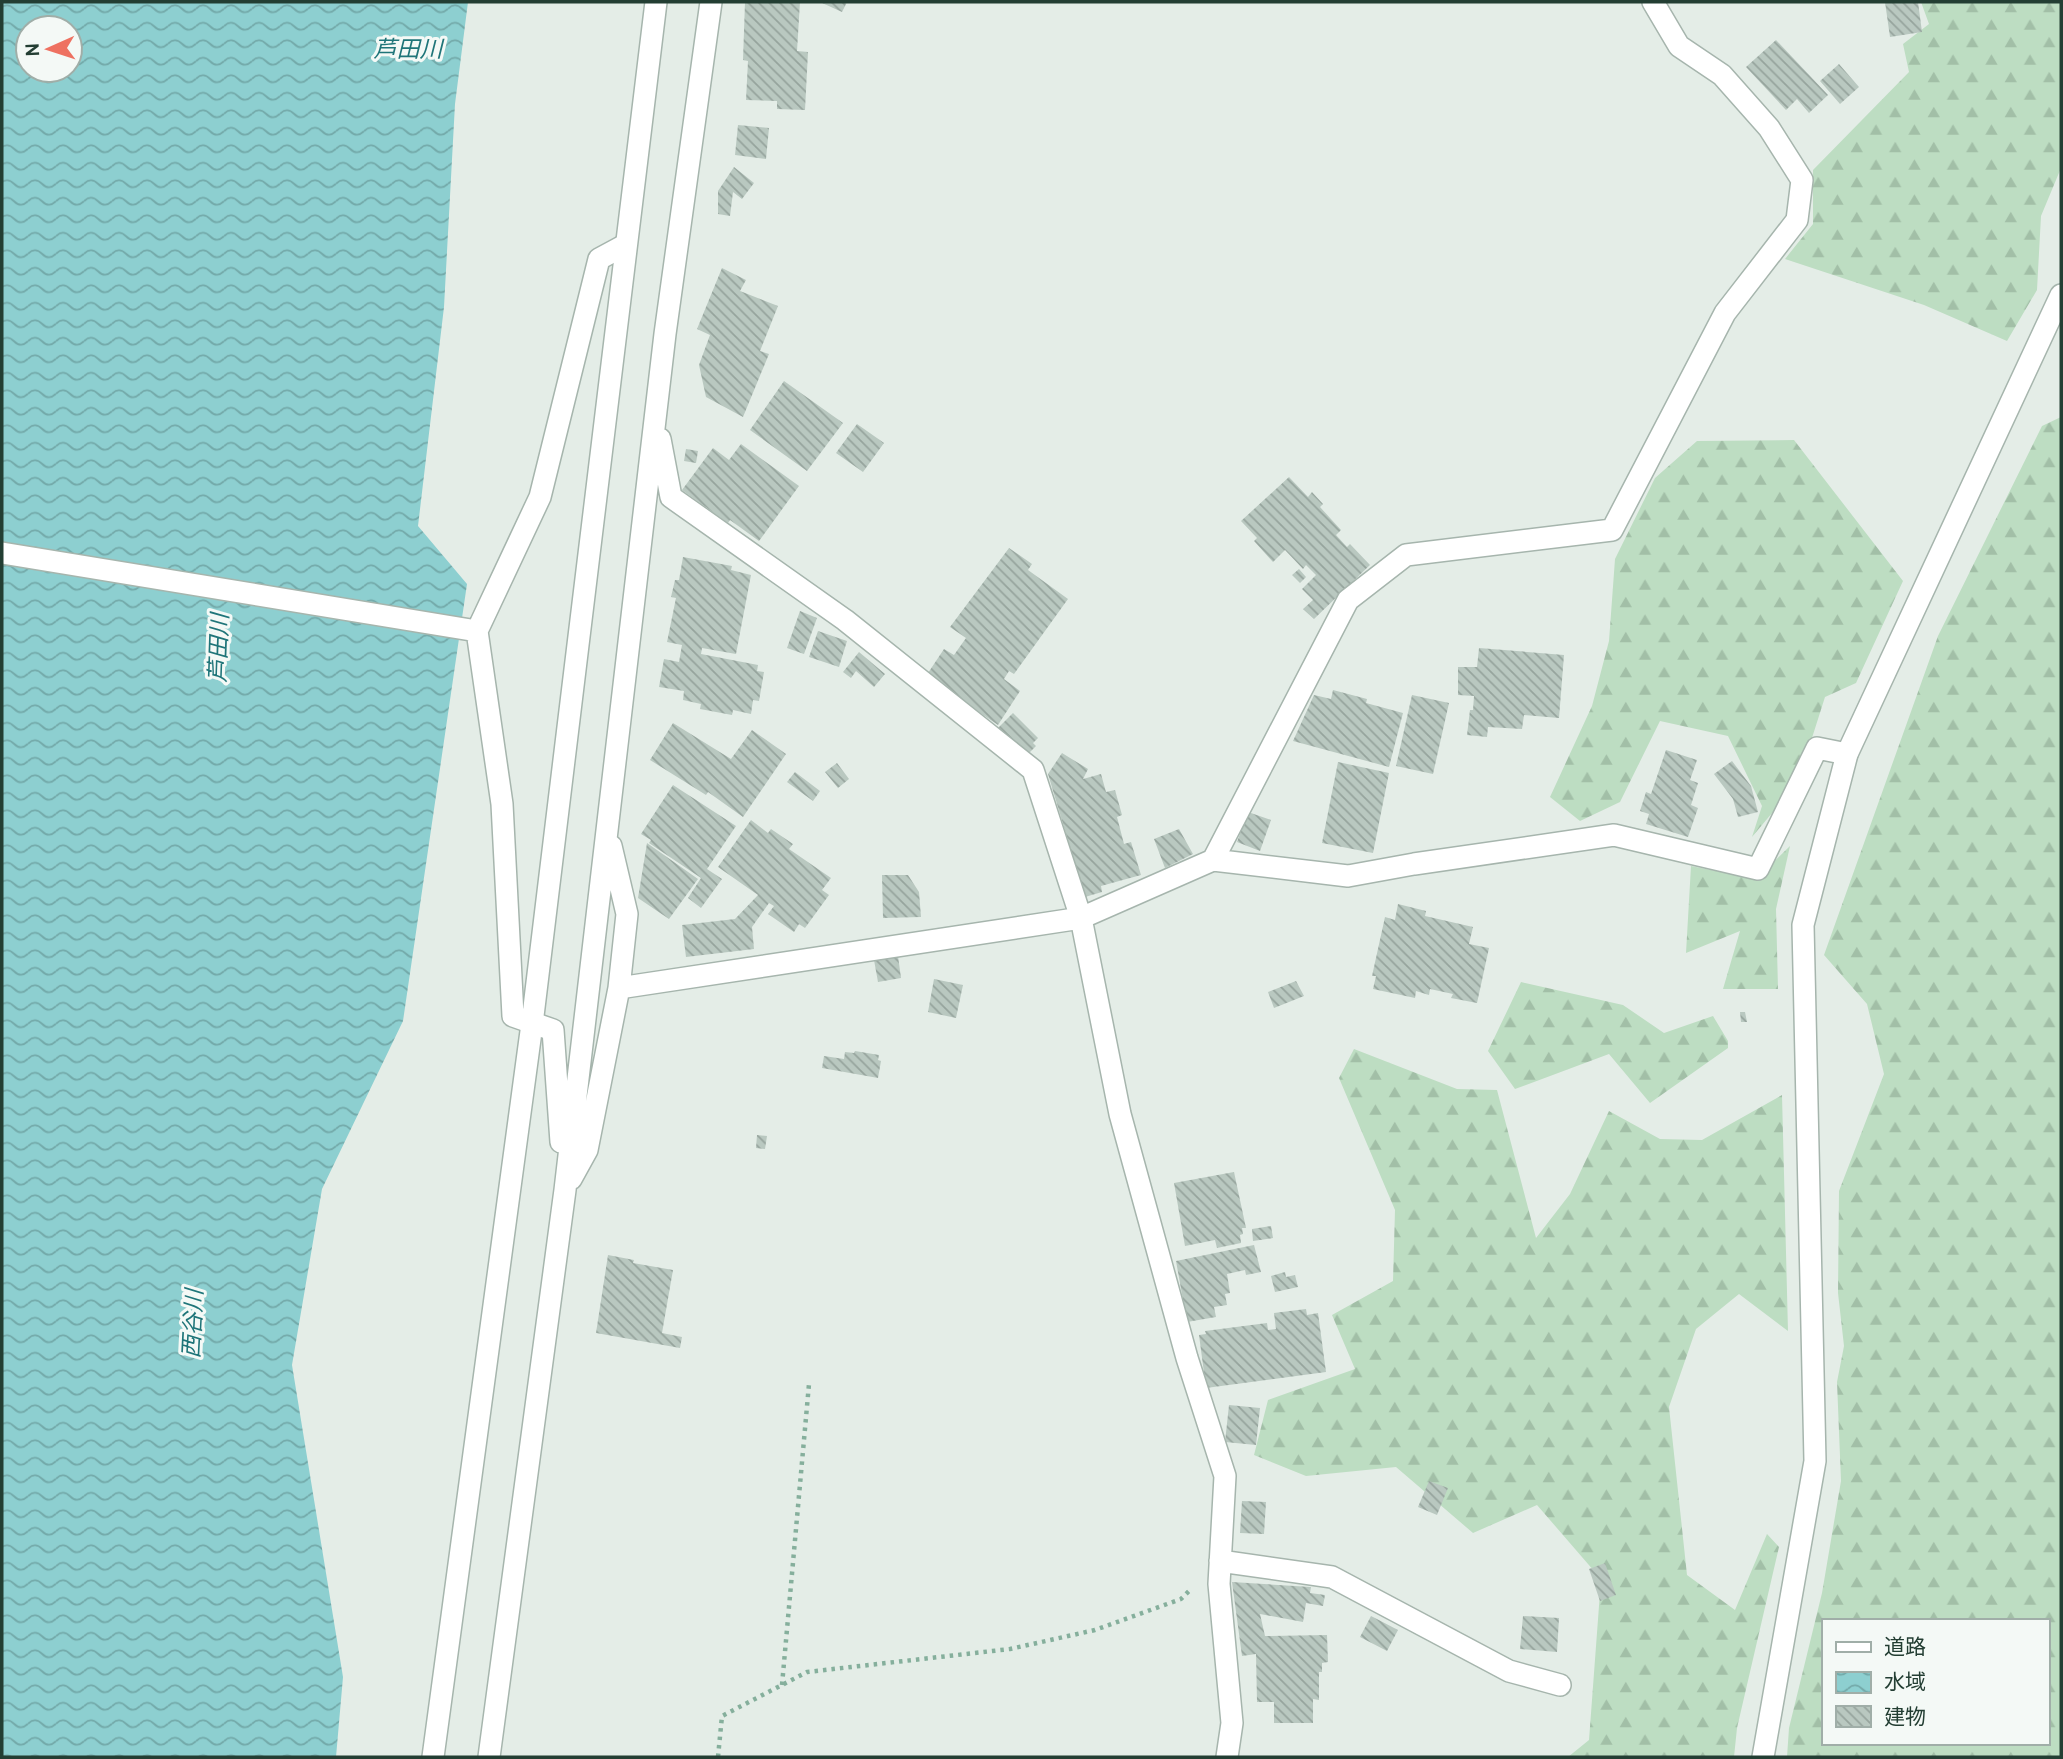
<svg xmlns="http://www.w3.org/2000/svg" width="2063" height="1759" font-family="Overpass,'Noto Sans JP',sans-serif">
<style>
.forest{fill:url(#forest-firs);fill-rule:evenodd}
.water{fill:url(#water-waves);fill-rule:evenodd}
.building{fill:url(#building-back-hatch)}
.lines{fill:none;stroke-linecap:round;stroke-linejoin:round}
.minor-casing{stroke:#a6b5ad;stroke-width:24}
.tertiary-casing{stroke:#a6b5ad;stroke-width:24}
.path{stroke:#85af9c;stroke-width:4.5;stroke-dasharray:3.5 5;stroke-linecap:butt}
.minor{stroke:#fff;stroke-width:21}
.tertiary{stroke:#fff;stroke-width:21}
.labels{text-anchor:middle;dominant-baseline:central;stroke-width:6;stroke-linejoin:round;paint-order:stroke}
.water-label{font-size:23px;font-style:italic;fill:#1f7579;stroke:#f4f9f6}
</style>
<defs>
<pattern id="forest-firs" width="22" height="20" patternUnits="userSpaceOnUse" patternTransform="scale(1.75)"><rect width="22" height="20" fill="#bdddc2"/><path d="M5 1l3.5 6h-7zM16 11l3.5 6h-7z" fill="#a2bfa7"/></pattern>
<pattern id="water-waves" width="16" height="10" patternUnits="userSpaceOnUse" patternTransform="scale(1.75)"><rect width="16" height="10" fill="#8dcfd0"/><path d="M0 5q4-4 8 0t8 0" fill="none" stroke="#73a9a9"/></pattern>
<pattern id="building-back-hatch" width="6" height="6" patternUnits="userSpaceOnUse" patternTransform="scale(1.75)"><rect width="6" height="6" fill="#b9c8c0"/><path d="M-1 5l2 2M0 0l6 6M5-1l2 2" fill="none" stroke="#96a49d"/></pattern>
</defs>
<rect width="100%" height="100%" fill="#e4ede7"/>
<path class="forest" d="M1921,2h140v166l-20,48 -4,74 -30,51 -83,-36 -139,-46 28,-35v-54l96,-98 -6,-28 26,-20z
M2061,417v1340h-274l2,-29 33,-135 19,-112 -4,-99 7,-36 -6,-53 1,-102 45,-117 -17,-70 -43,-49 114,-319 104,-210zM1823,1621h224v122h-224z
M1794,440l109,141 -47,102 -31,14 -27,85 -46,55 10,-31 -34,-70 -68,-15 -40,81 -40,19 -30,-24 42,-91 17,-65 6,-82 40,-81 42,-37z
M1790,846l-14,63 2,80h-55l17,-58 -54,22 5,-87 65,13z
M1521,982l102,23 41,28 49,-17 15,25v7l-78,55 -41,-49 -94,35 -27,-38z
M1354,1049l103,40 40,1 39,148 34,-44 39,-83 51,28 42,1 80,-45 6,236 -49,-37 -43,35 -27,78 18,168 48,35 32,-76 12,13 -42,181 -3,29h-166l21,-17 12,-161 -64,-74 -64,28 -77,-66 -90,9 -52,-21 14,-55 87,-31 -23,-54 61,-34 2,-71 -56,-132z"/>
<path class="water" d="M2,2h466l-13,102 -11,203 -26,219 49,58 -64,437 -81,168 -30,176 51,312 -7,80h-334zM28,28h42v42h-42z"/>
<path class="building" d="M745,2h55l-3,49 11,1 -3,58 -28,-1v-8l-31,-1 2,-39 -5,-1z
M820,2h27l-5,10z
M1885,2h33l4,30 -32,5z
M1776,40l52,55 -19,18 -12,-14 -11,11 -40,-43z
M1839,64l20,23 -19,17 -20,-23z
M738,125l31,3 -3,31 -31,-4z
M734,167l20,16 -12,16 -9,-7 -3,24 -12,-2v-23z
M722,268l24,12 -6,11 38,15 -18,45 9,3 -26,63 -37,-20 -7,-32 11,-30 -13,-6z
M784,381l59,42 -36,48 -57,-41z
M857,424l27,19 -21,29 -27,-19z
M741,444l58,42 -40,55 -29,-21 -2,3 -46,-33 31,-42 16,12z
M686,449l12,2 -2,12 -12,-2z
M1289,477l19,20 4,-5 11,12 -3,3 21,23 -5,5 11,12 3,-3 20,21 -56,54 -11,-10 10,-9 -11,-11 14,-14 -10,-10 -3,4 -18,-19 -12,12 -19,-21 3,-3 -16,-17z
M1009,548l23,16 -4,6 40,29 -54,75 -5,-3 -5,8 16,12 -22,34 -72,-49 18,-27 10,6 12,-17 -16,-11z
M683,557l49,9 -1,4 20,5 -15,79 -34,-6 -1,6 57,11 -1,6 7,1 -5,29 -6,-1 -2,14 -18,-4 -1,5 -32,-6 1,-5 -18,-4 1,-9 -25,-4 5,-28 15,3 3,-17 -15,-3 9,-44 -5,-1 4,-17h4z
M1299,569l7,8 -6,6 -8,-8z
M800,611l17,7 -13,36 -17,-6z
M818,631l29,10 -8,26 -30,-10z
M1479,648l85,7 -5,63 -35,-3 -2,14 -34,-2 -1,10 -20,-2 3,-25h3l1,-14 -16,-1v-28h19z
M859,652l26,22 -11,13 -18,-16 -5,7 -8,-6z
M1333,690l34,9 -1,4 37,10 -14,54 -96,-26 21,-46 17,4z
M1412,695l37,8 -16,71 -37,-8z
M1013,713l25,25 -5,5 3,3 -12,12 -34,-22z
M673,723l58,36 21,-29 34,24 -43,63 -35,-25 -2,3 -56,-35z
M1666,750l31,10 -7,20 8,3 -7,22 7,3 -10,29 -42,-13 3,-10 -9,-3 6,-19 5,2z
M1062,753l26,16 -5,10 18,-5 5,18 9,-2 7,25 -5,2 7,27 7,-2 10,33 -40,11 1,6 -17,5 -37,-123z
M1732,761l19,25 7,26 -20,5 -5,-18 -19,-25z
M1338,762l51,11 -16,80 -51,-10z
M837,763l12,16 -11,9 -13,-16z
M795,772l25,19 -7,10 -26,-19z
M673,785l63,41 -29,43 15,10 -21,29 -13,-10 13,-20 -52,-35 2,-3 -10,-6z
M1248,812l23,8 -11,31 -23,-9z
M751,820l17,13 3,-4 22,15 -4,5 42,29 -9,12 7,5 -24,33 -6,-4 -5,8 -26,-18 6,-8 -5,-3 -17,24 2,22 -68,8 -4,-32 53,-6 23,-24 -40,-28z
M1179,829l14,25 -28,14 -11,-29z
M647,843l51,36 -29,40 -31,-21z
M882,875h26l11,17 2,25 -38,1z
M1398,904l28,7 -1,5 48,11 -4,17 20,4 -12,55 -26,-5 2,-4 -23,-5 -1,6 -13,-4 -1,7 -42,-9 3,-13h-4l13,-59 10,3z
M898,956l3,22 -23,4 -4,-22z
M934,979l29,6 -7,33 -28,-6z
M1296,981l8,15 -30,12 -6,-16z
M1740,1012h5l2,10h-6z
M855,1051l24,4 -1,5 3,1 -3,17 -56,-10 2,-12 20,3 1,-7 9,1z
M757,1135l10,1 -2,13 -9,-1z
M1234,1172l12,56h-4l1,6 -3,1 1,8 -24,5 -2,-8 -30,6 -11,-63z
M1271,1226l2,12 -20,3 -1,-12z
M1254,1245l7,27 -15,3 -1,-5 -18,4 3,19 -5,1 2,11 -13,2 2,10 -29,5 -11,-61z
M608,1255l26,5 -1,3 40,7 -11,63 20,4 -2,11 -84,-15z
M1285,1272l1,5 9,-2 3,12 -23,5 -4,-16z
M1306,1309l1,6 11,-2 8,59 -120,16 -7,-53 7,-1 -1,-3 62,-8 1,7 8,-1 -2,-16z
M1229,1405l31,3 -4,37 -31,-3z
M1429,1481l19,7 -11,27 -19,-8z
M1242,1501l24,1 -2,32 -24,-1z
M1605,1563l11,32 -16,6 -11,-32z
M1232,1582l79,5 -1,6 15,2 -2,11 -17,-3 -3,19 -43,-8 5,22 62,-1 1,27 -6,1v9h-3v28l-6,-1v24h-39v-21h-17l-1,-48 -14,2z
M1371,1616l27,14 -11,21 -27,-14z
M1523,1616l36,2 -2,34 -37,-3z"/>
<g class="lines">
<defs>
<path id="minor" d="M660,439l11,58 174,123 188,150 48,148 39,196 67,244 38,118 -6,108 13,139 -5,34
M2,553l475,78
M1213,860l135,16 66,-12 200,-29 144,34 59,-121 30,6
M619,988l462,-70 132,-58 135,-260 58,-45 206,-25 113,-217 72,-93 5,-40 -33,-52 -47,-53 -43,-29 -26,-44
M561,1142l-8,-112 -40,-14 -11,-212 -25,-173 63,-134 59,-238 26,-14
M571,1179l16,-29 32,-162 8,-74 -16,-68
M1220,1561l112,16 177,94 51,14
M489,1757l76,-567 100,-856 46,-332"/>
<path id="tertiary" d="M433,1757l99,-733 124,-1022
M1763,1757l52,-296 -12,-536 44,-171 214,-459"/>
</defs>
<use href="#minor" class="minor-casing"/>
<use href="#tertiary" class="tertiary-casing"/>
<path class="path" d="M782,1685l27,-301
M718,1757l4,-41 85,-44 203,-23 85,-19 86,-31 8,-8"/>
<use href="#minor" class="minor"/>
<use href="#tertiary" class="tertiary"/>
</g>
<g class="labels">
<g class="water-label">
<text x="408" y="51">芦田川</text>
<text transform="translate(221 648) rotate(-88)">芦田川</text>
<text transform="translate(195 1324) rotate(-87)">西谷川</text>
</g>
</g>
<rect width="2063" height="1759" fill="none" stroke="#233e33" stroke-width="7"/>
<rect x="1822" y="1619" width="228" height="126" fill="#f4f9f6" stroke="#a0aea8" stroke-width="2"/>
<rect x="1836" y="1642" width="35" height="10" fill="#ffffff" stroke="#a0aea8" stroke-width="2"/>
<text x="1884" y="1654" font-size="21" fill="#233e33">道路</text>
<rect x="1836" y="1672" width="35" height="21" fill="url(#water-waves)" stroke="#a0aea8" stroke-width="2"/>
<text x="1884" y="1689" font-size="21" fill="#233e33">水域</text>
<rect x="1836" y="1706" width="35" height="21" fill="url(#building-back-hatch)" stroke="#a0aea8" stroke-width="2"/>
<text x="1884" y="1724" font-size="21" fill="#233e33">建物</text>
<g transform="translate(49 49) rotate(267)"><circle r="33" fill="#f4f9f6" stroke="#a0aea8" stroke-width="2"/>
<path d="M0-5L12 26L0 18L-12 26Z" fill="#ee7161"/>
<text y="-10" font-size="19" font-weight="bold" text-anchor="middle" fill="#233e33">N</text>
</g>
</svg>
